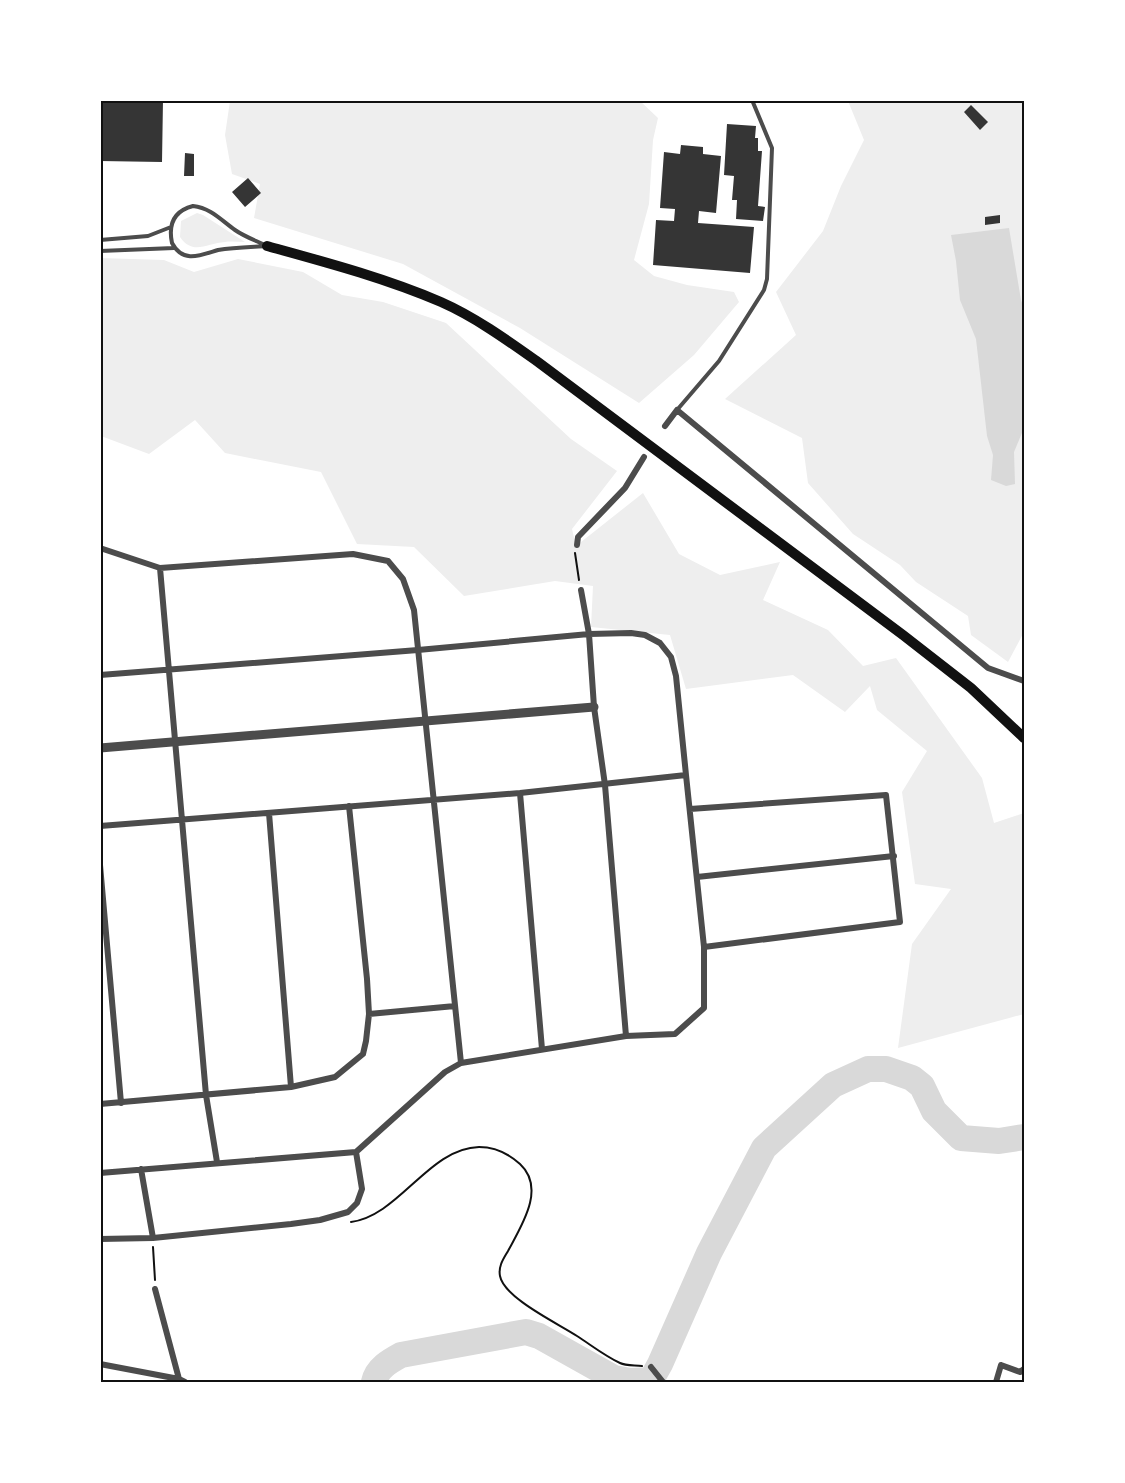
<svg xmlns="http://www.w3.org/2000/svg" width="1125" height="1483" font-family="Arial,sans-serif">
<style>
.green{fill:#eee}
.water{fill:#d9d9d9}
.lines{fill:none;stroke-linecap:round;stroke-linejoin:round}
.river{stroke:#d9d9d9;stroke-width:26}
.building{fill:#353535}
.path{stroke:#111;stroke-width:2}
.service{stroke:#4c4c4c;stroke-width:4}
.minor{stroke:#4c4c4c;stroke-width:6}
.tertiary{stroke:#4c4c4c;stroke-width:9}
.secondary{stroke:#111;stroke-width:10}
.neatline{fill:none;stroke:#111;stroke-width:2}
</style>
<rect width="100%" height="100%" fill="#fff"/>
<path class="green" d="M230,101h410l18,17 -5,22 -4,64 -15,56 20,16 33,9 47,7 5,10 -45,53 -55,48 -119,-75 -117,-64 -149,-46 6,-34 -28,-10 -7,-39z
M848,101h176v531l-16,30 -37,-27 -3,-19 -52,-34 -16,-17 -47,-31 -45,-51 -6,-45 -77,-39 71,-64 -20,-43 47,-61 18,-45 23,-46z
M197,213l6,2 42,27c-7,0 -14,-1 -20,0 -18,1 -32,14 -45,-5l1,-16z
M100,258l64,2 30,12 44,-13 65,13 39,23 41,7 63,21 125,116 46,32 -45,58 4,17 67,-53 36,61 41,21 60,-13 -17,38 65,30 35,36 33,-8 86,120 12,45 30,-10v201l-126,34 14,-104 39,-55 -36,-5 -13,-92 25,-41 -50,-41 -7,-24 -25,26 -52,-37 -107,14 -16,-54 -79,-8 2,-41 -38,-5 -91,15 -50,-49 -57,-3 -36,-72 -96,-19 -30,-33 -46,34 -48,-18z"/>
<path class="water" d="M1009,228l12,72 3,8v120l-10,24 1,32 -9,2 -15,-6 2,-25 -6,-19 -11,-97 -16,-39 -4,-39 -5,-26z"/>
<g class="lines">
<path class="river" d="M374,1382c3,-14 16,-21 27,-27l125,-23 13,4 75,42 16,3 21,-1 9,-16 49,-111 55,-105 69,-63 35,-16h18l26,9 10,8 12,25 27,27 38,3 25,-4"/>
</g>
<path class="building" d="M100,100h63l-1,62 -62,-1z
M971,105l17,17 -8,8 -16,-18z
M727,124l29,2 -1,12h3v13h4l-4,55 7,1 -2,14 -27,-2 1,-19h-5l2,-24 -10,-1z
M681,145l22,2v7l18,2 -5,57 -17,-2 -1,12 56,4 -4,46 -97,-8 3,-45 18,1 1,-12 -15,-1 4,-56 16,2z
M185,153l9,1v22h-10z
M248,178l13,15 -16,14 -13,-15z
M1000,215v8l-15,2v-8z"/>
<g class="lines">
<path class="path" d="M575,553l4,27
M351,1222c48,-6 78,-74 128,-75 15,0 30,7 41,17 26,24 2,61 -12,87 -4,7 -10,15 -8,25 4,22 59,48 77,60 14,9 28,20 43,27 6,3 15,2 22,3
M153,1247l2,33"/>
<path class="service" d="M193,206c18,2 28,14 42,24 10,7 22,11 32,16 -16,1 -33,1 -49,4 -17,5 -35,14 -46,-7 -4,-19 2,-32 21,-37z
M100,240l48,-4 23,-9
M100,251l74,-3
M677,410l42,-49 45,-71 3,-11 5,-131 -20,-48"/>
<path class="minor" d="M665,426l12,-16 311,258 36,13
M577,545l1,-8 47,-49 19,-31
M100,548l60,20 193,-14 35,7 15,18 11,31 47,453
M160,568l46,527 11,67
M581,590l8,44 5,73 11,78 21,251
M100,675l318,-25 171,-16 42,-1 14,2 15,8 11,14 5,19 10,99
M520,793l22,256
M690,809l196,-14 14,127 -196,25
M269,813l22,274
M100,826l420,-33 166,-18 18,172v61l-29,26 -49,2 -165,27 -16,9 -89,80 -256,21
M100,865l21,238
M697,877l197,-21
M369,1014l86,-8
M100,1104l191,-17 44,-10 28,-23 3,-13 3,-27 -2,-35 -18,-173
M141,1169l12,69
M100,1239l53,-1 138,-14 29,-4 28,-8 9,-9 5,-14 -6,-37
M155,1289l24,90
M100,1364l79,15 6,3
M651,1367l12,15
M996,1382l5,-17 19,7 4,-3"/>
<path class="tertiary" d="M100,748l494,-41"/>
<path class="secondary" d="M267,246c58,16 118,32 174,56 34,15 66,38 97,60l365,273 68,53 53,50"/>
</g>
<rect width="1125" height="1483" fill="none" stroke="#ffffff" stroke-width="204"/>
<rect x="102" y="102" width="921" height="1279" class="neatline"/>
</svg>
